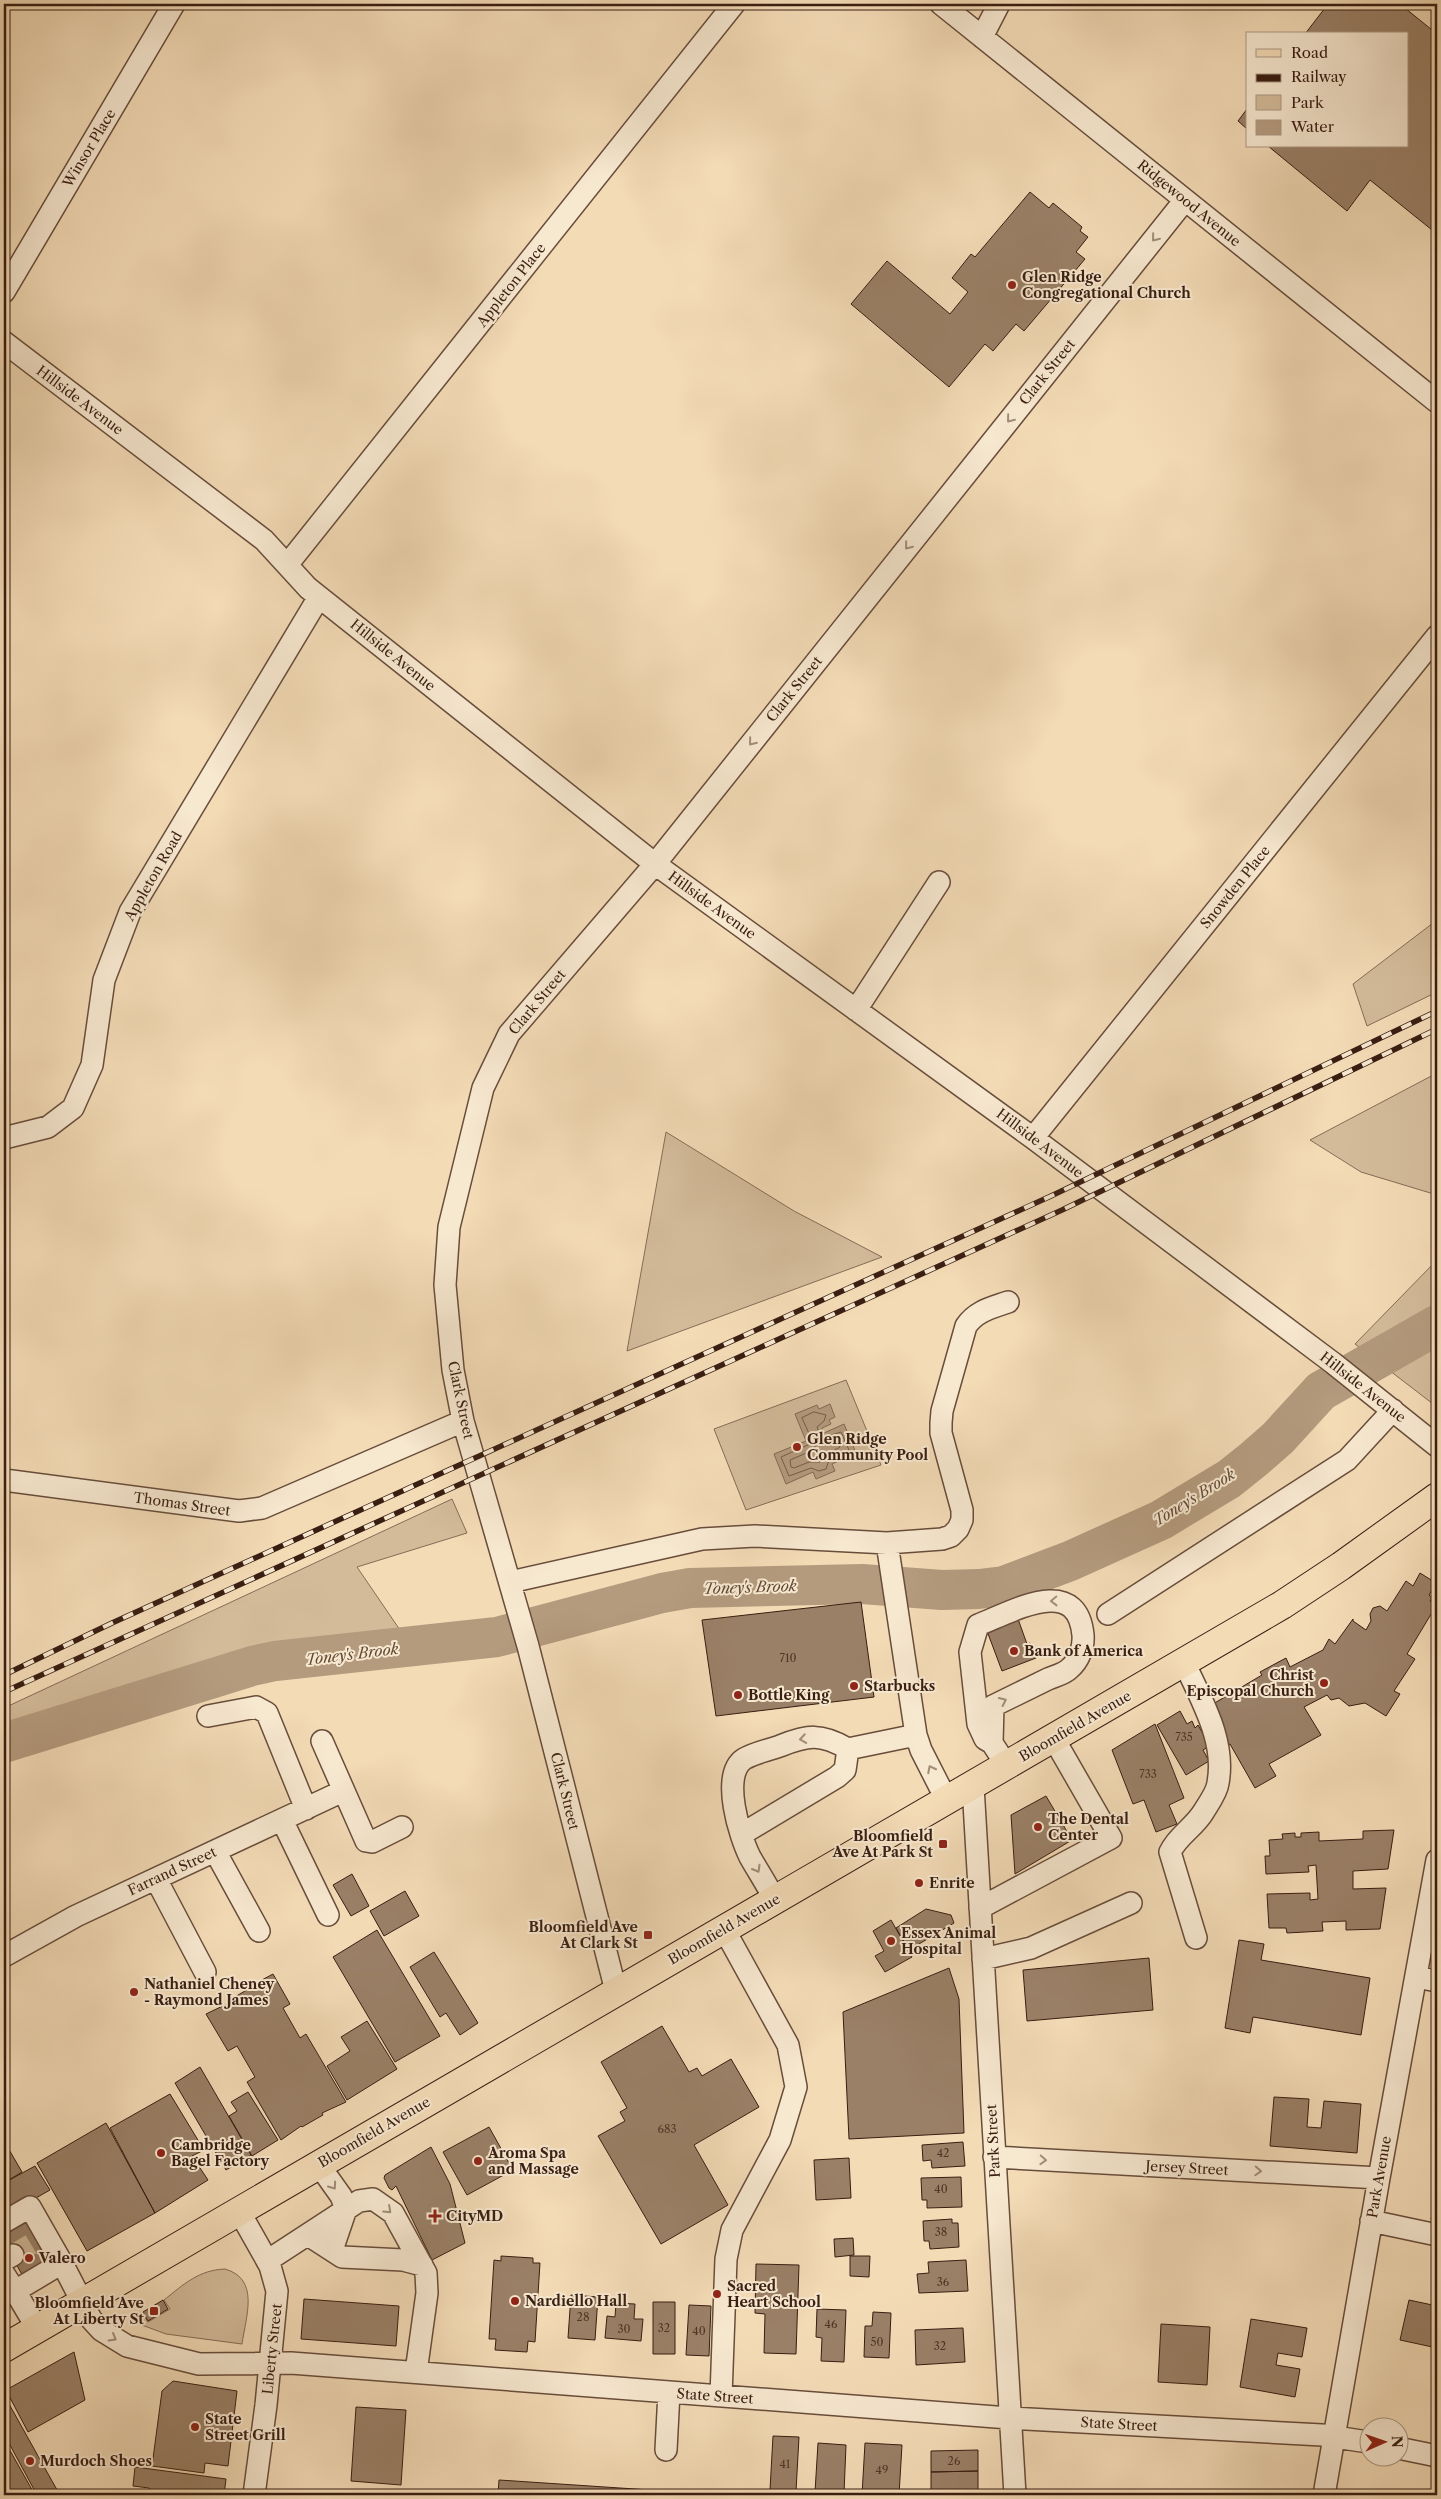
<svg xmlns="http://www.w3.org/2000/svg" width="1441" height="2499" font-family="'Libre Caslon Text',serif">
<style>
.green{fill:#d3bb9a;stroke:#866c56}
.water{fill:#b49b7e;stroke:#836953}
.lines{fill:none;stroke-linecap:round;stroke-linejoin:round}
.shore{stroke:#765c48;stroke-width:1}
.river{stroke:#b49b7e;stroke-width:40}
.building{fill:#9a8067;stroke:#391e12}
.minor-tunnel{stroke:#ceb595;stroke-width:21;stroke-dasharray:21 11;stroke-linecap:butt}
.minor-casing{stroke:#684d3b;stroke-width:24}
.major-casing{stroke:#391e12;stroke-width:30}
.minor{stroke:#f7e8d0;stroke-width:21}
.major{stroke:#f3dbb6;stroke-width:28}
.rail-casing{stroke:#391e12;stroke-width:5.5}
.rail{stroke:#f7e8d0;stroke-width:4;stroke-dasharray:11;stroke-linecap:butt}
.oneway{stroke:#a28d7a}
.poi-dot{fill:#8f2418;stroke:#f7e8d0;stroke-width:2}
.labels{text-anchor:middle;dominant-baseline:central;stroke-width:4;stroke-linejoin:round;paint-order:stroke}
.number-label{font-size:11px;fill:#513627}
.street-label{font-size:14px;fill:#391e12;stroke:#f7e8d0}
.poi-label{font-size:14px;font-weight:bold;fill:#391e12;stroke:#f7e8d0;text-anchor:start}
.water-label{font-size:15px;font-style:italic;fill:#644a38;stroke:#f7e8d0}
</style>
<rect width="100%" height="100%" fill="#f3dbb6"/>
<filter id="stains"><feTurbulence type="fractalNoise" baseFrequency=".004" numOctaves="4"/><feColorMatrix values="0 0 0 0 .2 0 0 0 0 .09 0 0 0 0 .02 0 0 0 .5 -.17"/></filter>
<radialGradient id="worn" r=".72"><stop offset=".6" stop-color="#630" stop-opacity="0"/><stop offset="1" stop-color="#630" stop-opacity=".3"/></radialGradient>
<path class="green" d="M1437,920v72l-70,34 -14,-42z
M1437,1073v122l-76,-23 -51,-32z
M666,1132l128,79 88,46 -255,94z
M1437,1260v147l-82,-63z
M846,1380l35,85 -135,45 -32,-81z
M452,1499l15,34 -110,34 43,63v26l-133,12 -263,83v-43z
M225,2269c35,10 21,47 17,75l-76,-10 -35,-13 11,-9 6,10 22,-13 -6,-9c20,-16 35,-30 61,-31z"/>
<path class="water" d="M830,1404l5,13 -6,3 2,4 -9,4 2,5 20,-9 12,29 -24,11 3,7 -19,8 -3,-7 -27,12 -12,-30 32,-13 -11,-27 22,-9 2,4z"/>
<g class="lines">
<path class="shore" d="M814,1412l12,3 -2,6 -7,6 3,8 5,2 16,-5 8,18 -20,10 -3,9 -7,2 -8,-3 -22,8 -8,-19 29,-13 1,-6 -9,-20z
M837,1440l3,7 -14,8 -6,7h-11l-15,6 -3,-1 -1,-7 21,-9 7,-8 8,1z"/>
<path class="river" d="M4,1743l248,-77 23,-5 222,-24 165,-44 28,-5 172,-4 80,6 37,-1 25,-3 66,-25 91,-41 68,-41 25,-20 24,-21 43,-47 116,-66"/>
</g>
<path class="building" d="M1328,4h72l37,30v200l-67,-54 -23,31 -79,-65h139v-112h-102z
M1247,109v20l-9,-8z
M1030,192l19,16 4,-5 29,24 -2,4 8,6 -12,15 9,7 -61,72 -8,-7 -23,27 -8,-7 -36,43 -98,-83 36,-43 63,53 18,-22 -16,-14 19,-24 4,3z
M1420,1573l16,10 -7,12 3,3 -2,3 6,5 -29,48 8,5 -21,32 6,3 -14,22 -21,-13 -16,3 -10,-8 -8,2 -4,-5 -23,12 17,28 -52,29 7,12 -21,12 -25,-44 -2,1 -3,-5 2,-2 -9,-16 4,-3 -9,-15 49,-29 -2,-3 26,-14 4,9 33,-17 6,-11 6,5 18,-25v2l13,9 5,-9 -1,-7 3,-6 7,-2 7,5 19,-30 7,5z
M861,1602l13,95 -158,19 -14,-96z
M1018,1619l9,25 3,-1 6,15 -34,13 -15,-40z
M1180,1711l7,13 5,-3 3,7 3,-3 12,21 -7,4 6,11 -23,14 -29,-50z
M1155,1724l29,74 -15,7 8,19 -21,8 -12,-32 -11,4 -21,-54z
M1046,1796l26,44 -57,34 -4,-59z
M1394,1830l-6,39 -35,2v18l33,-1 -6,41 -34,1v-9l-24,1 1,9 -36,2 -1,-5h-17l-2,-34 43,-1v7l8,-1 -2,-34 -8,1 1,6 -43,2 -1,-18h5l-1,-16 14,-1 -1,-5 13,-1v4h6v-4l18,-1v9l44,-2v-8z
M352,1874l17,32 -18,10 -18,-31z
M405,1891l14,25 -35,20 -14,-25z
M926,1909l25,6 3,8 -45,27 -13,-22z
M891,1920l21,37 -27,15 -10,-16 9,-5 -11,-20z
M377,1930l63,106 -45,26 -62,-105z
M1239,1940l25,4 -3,16 109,18 -9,57 -108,-18 -3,16 -25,-5z
M434,1952l44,71 -18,12 -14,-22 -6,4 -30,-50z
M1149,1958l4,52 -126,11 -4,-51z
M949,1968l10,31 5,134 -115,6 -6,-127z
M273,1974l17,30 -7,4 17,30 6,-4 40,68 -24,11 1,2 -21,12 -1,-1 -20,14 -34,-58 8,-5 -18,-31 -9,5 -22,-37 23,-11 -1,-2 22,-13 2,3 10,-6 -2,-4z
M367,2021l30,48 -50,31 -20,-34 23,-15 -9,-14z
M662,2026l27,46 8,-4 5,8 29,-17 28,48 -65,38 34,60 -67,39 -63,-108 27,-15 -5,-9 7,-4 -26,-46z
M200,2067l51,88 -25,15 -51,-87z
M248,2092l30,48 -26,16 -23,-40 8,-5 -6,-9z
M170,2094l34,56 -12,6 16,24 -53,33 -45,-85z
M1274,2097l35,2 -2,28 14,1 3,-27 37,3 -4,49 -87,-7z
M106,2123l49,90 -68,38 -50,-88z
M489,2127l24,43 -46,25 -24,-43z
M4,2141l18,31 -18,11z
M963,2142l2,24 -33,2 -1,-8 -8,1 -1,-16z
M431,2147l19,37 15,59 -33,17 -36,-74 -4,4 -3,-2 -5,-10 1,-3z
M849,2158l2,40 -35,2 -2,-40z
M35,2166l15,24 -46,26v-33z
M961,2177l1,30 -35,1v-8h-5l-1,-22z
M1437,2190v30l-6,-1z
M23,2217l28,47 -26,16 -21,-38v-14z
M952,2219v4h6l1,24 -29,2 -1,-8h-5l-1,-20z
M853,2238l1,17 -19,2 -1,-18z
M501,2256l32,2v5h7l-5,79 -7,-1 -1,11 -32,-2 1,-11h-7l5,-79 7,1z
M850,2256h20l-1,21 -19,-1z
M966,2260l2,31 -49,2 -2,-19 12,-1 -1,-11z
M756,2264l43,1 -3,89 -32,-1 1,-39 -10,-1z
M571,2295l27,2 -3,43 -27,-2z
M304,2299l95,7 -3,40 -95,-7z
M163,2300l5,9 -20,12 -5,-9z
M1409,2300l28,6v42l-37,-8z
M653,2302h22v52h-22z
M616,2303l19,1 -1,15h9l-2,22 -36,-3 2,-22 8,1z
M689,2305l22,1 -2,50 -23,-1z
M817,2309l29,1 -2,52 -23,-1 1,-23 -6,-1z
M873,2312l18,1 -2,45 -25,-1 1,-31h7z
M1251,2319l56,9 -5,29 -24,-4 -2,12 24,4 -5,28 -55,-10z
M1161,2324l49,3 -3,58 -49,-3z
M963,2328l2,34 -49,3 -1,-35z
M74,2352l11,48 -57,32 -22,-42z
M173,2381l64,10 -9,75 -23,-3 -1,10 -52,-7 10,-75z
M4,2395l48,86 8,14h-23l-33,-61z
M356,2407l50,3 -5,75 -50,-4z
M773,2436l26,1 -3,54 -26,-1z
M818,2443l28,2 -2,48 -29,-1z
M865,2443l37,2 -3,50h-37z
M8,2447l27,48h-31v-46z
M978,2450v21l-47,1v-21z
M135,2467l91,12 -2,16h-69l-6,-7 -16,-2z
M978,2471v22l-47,1v-22z
M499,2480l151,10 -1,5h-151z
M1375,2492l39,3h-39z"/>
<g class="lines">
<path class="minor-tunnel" d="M13,2255l25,-15"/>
<defs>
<path id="minor" d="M941,4l496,398
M982,37l17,-33
M4,292l170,-288
M4,342l260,198 44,48 347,276 378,274 300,225 104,83
M287,565l447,-561
M856,1010l83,-128
M4,1138l44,-11 25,-19 19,-43 12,-85 26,-68 189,-315
M1033,1138l404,-502
M4,1480l235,31 23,-3 201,-87
M887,1543l29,192 5,15 26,51
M510,1582l192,-43 53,-3 132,7 55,-4 9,-3 7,-7 4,-9v-10l-21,-77v-10l1,-12 24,-85c10,-15 25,-18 42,-24
M1108,1614l239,-154 46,-50
M1184,1662c17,38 42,78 34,121 -1,9 -9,20 -14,28 -9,16 -26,24 -34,41l26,86
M208,1716l48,-9 11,6 39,96
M322,1741l44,100 6,1 30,-15
M992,1743l-7,-4 -7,-15 -8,-72 8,-27c34,-13 99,-52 105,10 1,12 -4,26 -14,34 -5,5 -14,7 -21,10 -18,9 -37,18 -55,27l-1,37 15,23
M973,1786l42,709
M282,1820l46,95
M742,1834l95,-57 8,-7 3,-21 68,-14
M215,1851l44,80
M156,1879l49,93
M775,1900c-8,-15 -17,-29 -25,-43 -10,-20 -30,-82 -6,-98 10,-6 25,-9 36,-13 28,-11 41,-13 68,3
M980,1908l131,-70 -57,-99
M4,1956l72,-40 267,-125
M983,1959l48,-11 100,-45
M1416,1977l21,4
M616,1991l-88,-345 -65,-225 -10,-51 -8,-85 4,-58 34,-139 26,-54 146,-170 530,-664
M994,2157l385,21
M319,2165l22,31 5,13 -14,41
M239,2211l31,55 7,25 -11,114 -12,90
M1371,2221l66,14
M4,2222l26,-15 32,56 -47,28 -11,-17
M308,2235l34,22 61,3 19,5
M4,2260l9,-5
M267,2261l92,-60 14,-2 20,14 33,60 1,20 -11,79
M62,2263l29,56 10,11 26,16 72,18 92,-1 718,55 313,17 46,7
M15,2291l22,37
M721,2396l5,-137 6,-29 48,-90 16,-53 -8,-42 -64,-116
M1398,2448l39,8
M666,2450l3,-58
M1324,2495l55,-317 58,-318"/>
<path id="major" d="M4,2348l1278,-743 59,-39 96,-69"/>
</defs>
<use href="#minor" class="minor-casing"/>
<use href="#major" class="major-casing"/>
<use href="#minor" class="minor"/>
<use href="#major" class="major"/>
<defs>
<path id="rail" d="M4,1675l108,-52 939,-427 386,-185
M4,1692l1058,-482 375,-181"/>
</defs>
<use href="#rail" class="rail-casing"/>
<use href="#rail" class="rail"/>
</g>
<defs><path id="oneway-chevron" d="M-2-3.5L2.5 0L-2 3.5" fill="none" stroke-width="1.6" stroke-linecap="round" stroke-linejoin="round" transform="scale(1.25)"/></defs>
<g class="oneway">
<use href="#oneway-chevron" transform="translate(1155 238) rotate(129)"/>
<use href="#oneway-chevron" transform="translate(1010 419) rotate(129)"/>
<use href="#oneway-chevron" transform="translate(908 546) rotate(129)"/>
<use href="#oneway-chevron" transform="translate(752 742) rotate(129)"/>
<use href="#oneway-chevron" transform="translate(1054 1601) rotate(179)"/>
<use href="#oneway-chevron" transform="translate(1003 1701) rotate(-25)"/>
<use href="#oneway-chevron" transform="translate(803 1739) rotate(171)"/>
<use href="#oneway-chevron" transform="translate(931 1769) rotate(-117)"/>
<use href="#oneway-chevron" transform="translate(757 1869) rotate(60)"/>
<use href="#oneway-chevron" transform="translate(1043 2160) rotate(3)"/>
<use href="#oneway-chevron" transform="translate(1258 2171) rotate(3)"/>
<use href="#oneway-chevron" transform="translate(333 2186) rotate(55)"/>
<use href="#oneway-chevron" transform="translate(388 2210) rotate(43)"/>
<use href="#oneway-chevron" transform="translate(113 2338) rotate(30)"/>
</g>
<g class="poi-dot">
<circle cx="1012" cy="285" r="5"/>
<circle cx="797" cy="1447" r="5"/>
<circle cx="1014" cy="1651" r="5"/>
<circle cx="1324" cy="1683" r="5"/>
<circle cx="854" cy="1686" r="5"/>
<circle cx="738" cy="1695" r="5"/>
<circle cx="1038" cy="1827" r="5"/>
<rect x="938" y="1839" width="10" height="10" rx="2.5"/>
<circle cx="919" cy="1883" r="5"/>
<rect x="643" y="1930" width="10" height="10" rx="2.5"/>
<circle cx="891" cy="1941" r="5"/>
<circle cx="134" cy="1992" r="5"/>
<circle cx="161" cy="2153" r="5"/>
<circle cx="478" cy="2161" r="5"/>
<path d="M432.5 2208.5h5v5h5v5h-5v5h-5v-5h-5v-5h5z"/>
<circle cx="29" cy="2258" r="5"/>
<circle cx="717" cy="2294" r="5"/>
<circle cx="515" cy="2301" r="5"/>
<rect x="149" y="2306" width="10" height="10" rx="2.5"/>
<circle cx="195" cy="2427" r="5"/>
<circle cx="30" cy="2461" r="5"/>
</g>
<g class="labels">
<g class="number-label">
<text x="788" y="1658">710</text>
<text x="1184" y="1737">735</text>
<text x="1148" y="1774">733</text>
<text x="667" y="2129">683</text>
<text x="943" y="2153">42</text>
<text x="941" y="2189">40</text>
<text x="941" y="2232">38</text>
<text x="943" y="2282">36</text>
<text x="583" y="2317">28</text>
<text x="831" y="2324">46</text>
<text x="664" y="2328">32</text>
<text x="624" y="2329">30</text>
<text x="699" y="2331">40</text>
<text x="877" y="2342">50</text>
<text x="940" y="2346">32</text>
<text x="954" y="2461">26</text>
<text x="785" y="2464">41</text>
<text x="882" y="2470">49</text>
</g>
<g class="street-label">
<text transform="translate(89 148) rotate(-59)">Winsor Place</text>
<text transform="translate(1189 203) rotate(39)">Ridgewood Avenue</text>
<text transform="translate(511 285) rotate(-52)">Appleton Place</text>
<text transform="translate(1047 372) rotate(-51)">Clark Street</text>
<text transform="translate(80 400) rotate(37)">Hillside Avenue</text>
<text transform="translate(393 655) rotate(39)">Hillside Avenue</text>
<text transform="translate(794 689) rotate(-51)">Clark Street</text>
<text transform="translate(153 876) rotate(-60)">Appleton Road</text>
<text transform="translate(1235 887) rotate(-51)">Snowden Place</text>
<text transform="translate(712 905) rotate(36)">Hillside Avenue</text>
<text transform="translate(537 1002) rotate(-50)">Clark Street</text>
<text transform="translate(1040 1143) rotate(37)">Hillside Avenue</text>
<text transform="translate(1363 1387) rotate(38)">Hillside Avenue</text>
<text transform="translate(461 1400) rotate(78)">Clark Street</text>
<text transform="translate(182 1504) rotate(8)">Thomas Street</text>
<text transform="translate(1075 1726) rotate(-30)">Bloomfield Avenue</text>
<text transform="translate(565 1791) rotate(76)">Clark Street</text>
<text transform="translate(172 1871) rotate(-25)">Farrand Street</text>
<text transform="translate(724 1929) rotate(-30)">Bloomfield Avenue</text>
<text transform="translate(374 2132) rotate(-30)">Bloomfield Avenue</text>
<text transform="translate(993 2141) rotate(-93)">Park Street</text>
<text transform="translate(1187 2168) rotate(3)">Jersey Street</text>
<text transform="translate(1379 2177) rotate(-80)">Park Avenue</text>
<text transform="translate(272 2349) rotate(-84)">Liberty Street</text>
<text transform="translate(715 2396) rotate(4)">State Street</text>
<text transform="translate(1119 2424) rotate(3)">State Street</text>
</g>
<g class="poi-label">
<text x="1022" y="277">Glen Ridge<tspan x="1022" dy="16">Congregational Church</tspan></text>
<text x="807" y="1439">Glen Ridge<tspan x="807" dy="16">Community Pool</tspan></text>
<text x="1024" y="1651">Bank of America</text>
<text x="1314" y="1675" text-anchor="end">Christ<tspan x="1314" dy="16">Episcopal Church</tspan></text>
<text x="864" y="1686">Starbucks</text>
<text x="748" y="1695">Bottle King</text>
<text x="1048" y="1819">The Dental<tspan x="1048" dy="16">Center</tspan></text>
<text x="933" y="1836" text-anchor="end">Bloomfield<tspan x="933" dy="16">Ave At Park St</tspan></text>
<text x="929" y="1883">Enrite</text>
<text x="638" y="1927" text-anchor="end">Bloomfield Ave<tspan x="638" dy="16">At Clark St</tspan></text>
<text x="901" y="1933">Essex Animal<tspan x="901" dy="16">Hospital</tspan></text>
<text x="144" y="1984">Nathaniel Cheney<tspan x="144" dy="16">- Raymond James</tspan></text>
<text x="171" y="2145">Cambridge<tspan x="171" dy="16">Bagel Factory</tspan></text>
<text x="488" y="2153">Aroma Spa<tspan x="488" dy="16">and Massage</tspan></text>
<text x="446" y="2216">CityMD</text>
<text x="39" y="2258">Valero</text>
<text x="727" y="2286">Sacred<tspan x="727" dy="16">Heart School</tspan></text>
<text x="525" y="2301">Nardiello Hall</text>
<text x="144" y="2303" text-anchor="end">Bloomfield Ave<tspan x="144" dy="16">At Liberty St</tspan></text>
<text x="205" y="2419">State<tspan x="205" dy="16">Street Grill</tspan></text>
<text x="40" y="2461">Murdoch Shoes</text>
</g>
<g class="water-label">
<text transform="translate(1194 1497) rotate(-32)">Toney's Brook</text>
<text transform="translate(750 1587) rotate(-2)">Toney's Brook</text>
<text transform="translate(352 1654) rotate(-7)">Toney's Brook</text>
</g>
</g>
<rect width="1441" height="2499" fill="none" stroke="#f3dbb6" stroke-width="20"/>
<rect x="5" y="5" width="1431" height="2489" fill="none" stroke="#391e12" stroke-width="2.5"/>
<rect x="10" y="10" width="1421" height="2479" fill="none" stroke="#391e12"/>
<rect x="1246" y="32" width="162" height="115" fill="#f7e8d0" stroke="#ab9784"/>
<rect x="1256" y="49" width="25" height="8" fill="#f3dbb6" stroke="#ab9784"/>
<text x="1291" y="58" font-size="15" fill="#391e12">Road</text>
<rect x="1256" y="74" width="25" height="8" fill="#391e12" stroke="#ab9784"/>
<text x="1291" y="82" font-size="15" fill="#391e12">Railway</text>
<rect x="1256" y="95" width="25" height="15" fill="#d3bb9a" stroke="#ab9784"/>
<text x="1291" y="108" font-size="15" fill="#391e12">Park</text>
<rect x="1256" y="120" width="25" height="15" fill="#b49b7e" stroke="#ab9784"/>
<text x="1291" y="132" font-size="15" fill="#391e12">Water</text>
<g transform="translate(1384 2442) rotate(88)"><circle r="24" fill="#f7e8d0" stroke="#ab9784"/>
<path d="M0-4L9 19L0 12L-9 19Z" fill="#8f2418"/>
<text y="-8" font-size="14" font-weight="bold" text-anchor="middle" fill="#391e12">N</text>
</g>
<rect width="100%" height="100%" filter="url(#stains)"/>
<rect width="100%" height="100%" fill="url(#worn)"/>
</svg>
